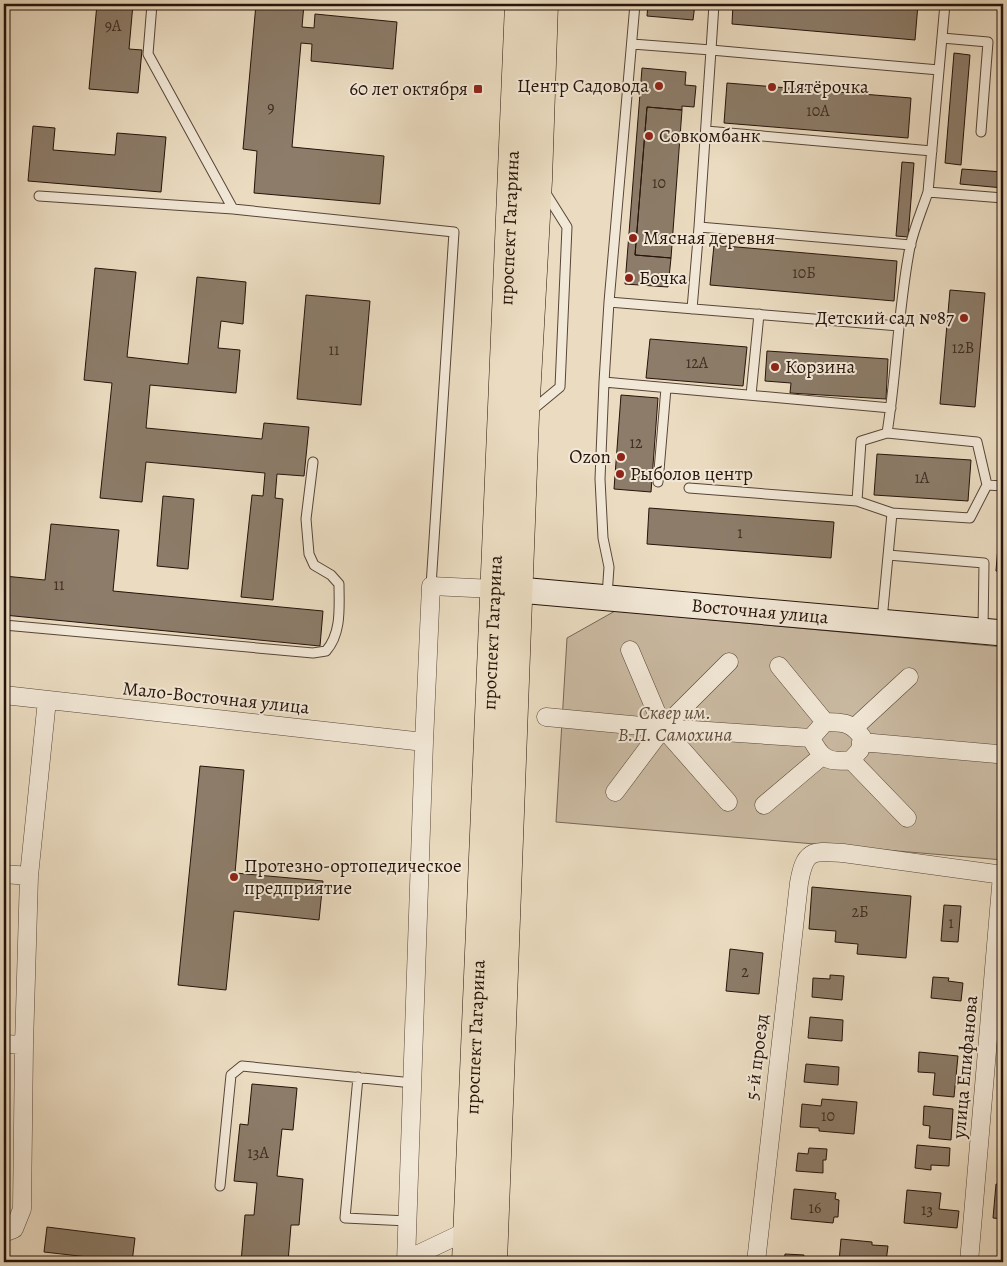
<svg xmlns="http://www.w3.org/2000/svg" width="1007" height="1266" font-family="Alegreya,serif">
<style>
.green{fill:#cabaa2;stroke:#786656}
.building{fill:#8c7c69;stroke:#26130a}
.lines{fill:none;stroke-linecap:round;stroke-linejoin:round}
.lane-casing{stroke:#574538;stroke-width:11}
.street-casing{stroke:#574538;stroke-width:19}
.secondary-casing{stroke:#26130a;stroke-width:27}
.primary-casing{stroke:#26130a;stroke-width:29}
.lane{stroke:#f2e8d7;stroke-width:9}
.street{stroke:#f2e8d7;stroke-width:18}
.secondary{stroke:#f2e8d7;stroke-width:25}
.primary{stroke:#ebdcc1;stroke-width:28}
.poi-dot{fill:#8f2418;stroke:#f2e8d7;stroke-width:2}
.labels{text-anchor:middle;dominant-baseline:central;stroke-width:4;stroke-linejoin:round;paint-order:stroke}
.number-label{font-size:16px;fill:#402d22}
.poi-label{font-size:19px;fill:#26130a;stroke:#f2e8d7;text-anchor:start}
.street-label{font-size:19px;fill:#26130a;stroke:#f2e8d7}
.park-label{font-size:19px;font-style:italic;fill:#5f4d3f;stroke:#f2e8d7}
</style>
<rect width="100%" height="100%" fill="#ebdcc1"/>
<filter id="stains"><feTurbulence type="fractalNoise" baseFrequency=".004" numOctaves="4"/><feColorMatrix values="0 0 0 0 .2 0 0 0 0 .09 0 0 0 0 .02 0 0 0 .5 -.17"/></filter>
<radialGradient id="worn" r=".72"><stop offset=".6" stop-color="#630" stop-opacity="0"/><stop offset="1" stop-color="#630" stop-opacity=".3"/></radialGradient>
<path class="green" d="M615,611l388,36v213l-447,-38 11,-184z"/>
<path class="building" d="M97,4h36l-4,45 13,1 -4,43 -49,-4z
M256,4h48l-2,23 12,1 1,-14 82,8 -4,47 -82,-8 1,-17 -11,-1 -9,104 92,9 -4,48 -126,-11 3,-42 -14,-2z
M648,4h47l-2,16 -46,-4z
M733,4h185l-3,36 -183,-16z
M954,53l16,2 -9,110 -16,-2z
M642,68l44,4 -1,13 11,1 -2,21 -12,-1v4l-35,-3 -12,148 36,3 -3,29 -43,-3z
M727,83l184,15 -3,40 -184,-15z
M1003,105v39h-3z
M647,107l35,3 -11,148 -36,-3z
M33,126l22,2 -2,22 62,5 2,-22 49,4 -5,55 -133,-11z
M902,162l12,1 -6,74 -12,-1z
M962,169l41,3v16l-43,-4z
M714,245l183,16 -3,40 -184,-16z
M95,268l41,4 -9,85 61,7 9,-87 49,5 -3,42 -22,-3 -3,27 22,2 -4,43 -86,-8 -4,43 116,11 2,-16 45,4 -5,49 -27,-2 -2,24 8,1 -10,101 -32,-3 11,-102 11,1 2,-23 -119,-11 -4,40 -42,-4 12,-115 -28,-3z
M950,290l35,3 -10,114 -35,-3z
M306,295l64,6 -9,104 -64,-6z
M650,339l97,8 -4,39 -97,-8z
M767,351l121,8 -2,40 -96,-6 1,-10 -26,-2z
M621,395l37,3 -7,94 -37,-3z
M877,454l94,6 -3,41 -94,-6z
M163,496l31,3 -6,70 -31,-3z
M649,508l185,14 -3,36 -184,-14z
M51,524l68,6 -6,61 210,20 -3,35 -316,-31v-39l41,4z
M999,534l4,1v37l-7,-1z
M200,766l44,4 -9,103 88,8 -4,39 -85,-9 -8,79 -48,-5z
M812,887l99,9 -5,62 -49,-4 1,-10 -23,-2 1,-11 -27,-2z
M944,905l17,1 -3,36 -17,-1z
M730,949l33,4 -4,41 -33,-3z
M830,975l14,1 -2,24 -30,-3 1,-19 17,1z
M933,977l16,1 -1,3 15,2 -2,18 -30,-3z
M810,1017l33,3 -1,21 -34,-3z
M919,1052l39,4 -4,41 -21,-2 2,-22 -17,-1z
M806,1064l33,3 -1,18 -34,-3z
M252,1084l45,4 -4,42 -11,-1 -5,47 26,3 -4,46h-8l-3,37h-47l4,-47h9l3,-32 -23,-2 6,-57 8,1z
M822,1099l35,3 -3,32 -35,-3v-3l-19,-1 2,-23 19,2z
M924,1106l29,3 -2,31 -22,-2 1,-12 -7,-1z
M917,1145l33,3 -1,18 -18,-1v5l-16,-2z
M809,1148l18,1 -1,11h-3v13l-27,-2 2,-18 10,1z
M996,1184l7,1v34l-10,-1z
M794,1189l42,4 -1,6 4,1 -1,17h-4l-1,6 -42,-4z
M907,1190l34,3 -2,16 20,2 -2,17 -53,-5z
M47,1227l88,11 -3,24 -88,-10z
M841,1239l31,3v3l16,1 -2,16h-47z
M785,1254l19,1v7h7h-27z"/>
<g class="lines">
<defs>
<path id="lane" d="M152,4l-4,50 85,155
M714,4l-3,46 228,20
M945,4l-17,188 75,6
M942,38l46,4 -7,90
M632,44l79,6 -12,177 212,18
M706,131l226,20
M39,196l194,13 221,23 -23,354
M609,302l290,24
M692,309l7,-82
M604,382l287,26
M751,395l8,-81
M531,411l29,-24 7,-160 -22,-35
M887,433l90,9 10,43 -17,33 -78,-5 -35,-12 4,-60 26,-8c10,-62 11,-125 23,-186 4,-19 12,-37 18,-55
M658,482l8,-94
M987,485l16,1
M689,488l168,13
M888,555l96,8 -1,66
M607,596l2,-29 -6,-29 -3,-59 4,-97 5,-80 26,-298
M882,620l10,-107
M4,625l309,28 13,-2c16,-18 13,-45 13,-67l-8,-9 -17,-10 -5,-11 -3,-35 7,-57
M358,1077l-13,141 63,3
M220,1186l11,-111 11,-9 171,17"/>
<path id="street" d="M630,650l33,78 65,74
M779,666l46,56
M4,695l420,47
M546,717l117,11 148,10c10,21 18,25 40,22l9,-10 2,-13c-12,-16 -19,-14 -37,-15l-14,16
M855,727l54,-50
M861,742l136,12
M851,760l56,58
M615,792l48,-64 66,-66
M764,805l58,-49
M4,874l25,2
M4,1044l20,1
M4,1233l10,-4 8,-20 2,-164 5,-169 18,-176
M406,1260l61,-29
M406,1262l18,-520 7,-156 63,3
M756,1262l43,-379c6,-34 13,-32 44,-30l160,22
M969,1262l33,-387"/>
<g id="secondary">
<path id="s1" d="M519,590l484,43"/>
</g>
<g id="primary">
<path id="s2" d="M466,1262l53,-1258"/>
<path d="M493,1262l32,-846 13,-236 6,-176"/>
</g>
</defs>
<use href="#lane" class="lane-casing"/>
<use href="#street" class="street-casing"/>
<use href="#secondary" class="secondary-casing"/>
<use href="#primary" class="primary-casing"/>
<use href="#lane" class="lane"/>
<use href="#street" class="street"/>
<use href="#secondary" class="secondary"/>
<use href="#primary" class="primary"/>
</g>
<g class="poi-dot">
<circle cx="659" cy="86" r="5"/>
<circle cx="772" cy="87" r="5"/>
<rect x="473" y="84" width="10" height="10" rx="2.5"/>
<circle cx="649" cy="136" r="5"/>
<circle cx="633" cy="238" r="5"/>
<circle cx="629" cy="278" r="5"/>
<circle cx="964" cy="318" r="5"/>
<circle cx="775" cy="367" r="5"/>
<circle cx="621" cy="457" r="5"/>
<circle cx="620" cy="474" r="5"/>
<circle cx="234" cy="877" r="5"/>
</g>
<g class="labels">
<g class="number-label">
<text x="113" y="26">9А</text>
<text x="271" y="108">9</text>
<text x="818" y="111">10А</text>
<text x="659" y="183">10</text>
<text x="804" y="273">10Б</text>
<text x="963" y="348">12В</text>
<text x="334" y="350">11</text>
<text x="697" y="363">12А</text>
<text x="636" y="443">12</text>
<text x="922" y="478">1А</text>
<text x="740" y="533">1</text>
<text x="59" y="585">11</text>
<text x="860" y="912">2Б</text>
<text x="951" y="923">1</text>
<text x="745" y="972">2</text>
<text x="828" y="1116">10</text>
<text x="258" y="1153">13А</text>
<text x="815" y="1208">16</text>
<text x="927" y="1210">13</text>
</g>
<g class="poi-label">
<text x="649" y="86" text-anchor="end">Центр Садовода</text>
<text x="782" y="87">Пятёрочка</text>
<text x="468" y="89" text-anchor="end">60 лет октября</text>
<text x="659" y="136">Совкомбанк</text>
<text x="643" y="238">Мясная деревня</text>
<text x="639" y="278">Бочка</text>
<text x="954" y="318" text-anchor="end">Детский сад №87</text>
<text x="785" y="367">Корзина</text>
<text x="611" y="457" text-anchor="end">Ozon</text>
<text x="630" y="474">Рыболов центр</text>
<text x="244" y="866">Протезно-ортопедическое<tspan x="244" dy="22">предприятие</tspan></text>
</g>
<g class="street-label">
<text stroke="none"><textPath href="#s2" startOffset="1035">проспект Гагарина</textPath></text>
<text stroke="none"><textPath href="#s1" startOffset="242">Восточная улица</textPath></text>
<text stroke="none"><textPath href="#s2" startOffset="630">проспект Гагарина</textPath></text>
<text transform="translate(216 698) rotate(6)">Мало-Восточная улица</text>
<text stroke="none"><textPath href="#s2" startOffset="225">проспект Гагарина</textPath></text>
<text transform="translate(757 1057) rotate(-83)">5-й проезд</text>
<text transform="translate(965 1067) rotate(-85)">улица Епифанова</text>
</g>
<g class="park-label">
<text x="675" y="713">Сквер им.<tspan x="675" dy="22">В.П. Самохина</tspan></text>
</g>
</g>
<rect width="1007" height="1266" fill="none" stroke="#ebdcc1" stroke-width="20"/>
<rect x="5" y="5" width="997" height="1256" fill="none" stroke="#26130a" stroke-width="2.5"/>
<rect x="10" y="10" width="987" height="1246" fill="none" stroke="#26130a"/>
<rect width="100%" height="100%" filter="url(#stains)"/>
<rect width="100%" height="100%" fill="url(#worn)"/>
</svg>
